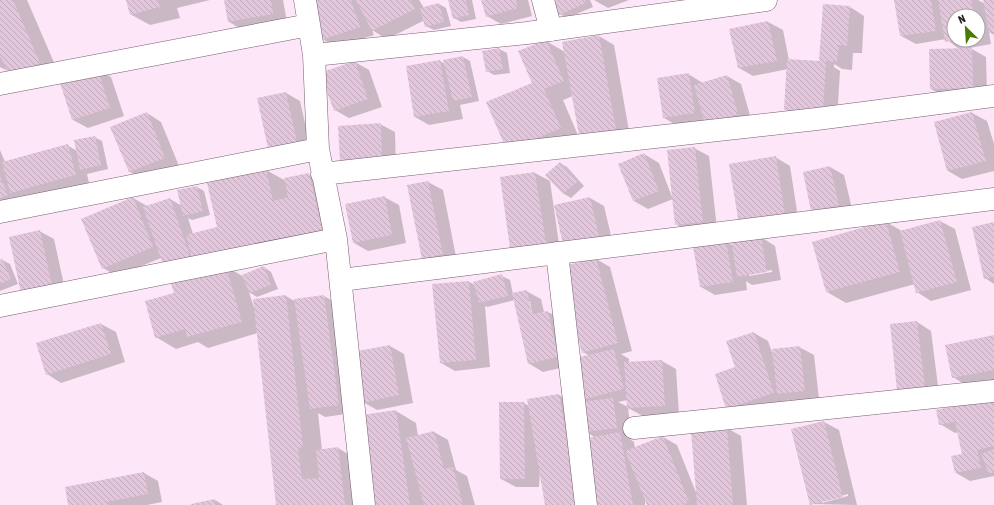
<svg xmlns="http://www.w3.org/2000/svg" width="994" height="505" font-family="'Asap Condensed',sans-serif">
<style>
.shadow{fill:#0003;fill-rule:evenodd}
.building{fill:url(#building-back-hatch)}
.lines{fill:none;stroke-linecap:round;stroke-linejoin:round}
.street-casing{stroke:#755d70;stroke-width:23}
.street{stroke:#fff;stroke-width:22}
</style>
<defs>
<pattern id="building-back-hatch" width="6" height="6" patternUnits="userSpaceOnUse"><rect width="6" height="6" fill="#e2c6db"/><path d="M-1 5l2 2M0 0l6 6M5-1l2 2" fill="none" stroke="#c2aabc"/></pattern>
</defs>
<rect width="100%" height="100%" fill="#fde6f7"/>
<path class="shadow" d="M0,0h27l32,74 -51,-3 -8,-4z
M127,0h83l-33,8 3,10 -30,7 -20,-11z
M225,0h58l4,22 -44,8 -14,-8z
M309,0h110l5,8 15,-4 7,4 5,18 -17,4 -8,-4 -1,-6 -38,19 -15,-9 2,5 -38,12 -14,-8z
M449,0h23l4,19 -15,3 -7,-4z
M483,0h45l4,16 -31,8 -14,-8z
M553,0h37l3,7 -26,11 -7,-4z
M594,0h35l-21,8z
M895,0h83l7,4 -1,-4h10v35l-5,-3 2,12 -21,4 16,9 1,39 -42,1 -14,-8 28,-40 -13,-10 -30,5 -15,-8zM954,16h24v24h-24z
M824,5l26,2 14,9 -2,37h-9l-1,17 -10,-1 -8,-5v3l6,4 -3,49 -38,-2 -14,-9 3,-40 -35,7 -14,-8 -8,-39 37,-7 15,8 6,30 31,2z
M599,36l15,9 16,92 -35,6 -22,-47 -10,4 17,40 -53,22 6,-78 13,-43 19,11z
M499,49l8,4 3,20 -16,2 -7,-4 -4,-19z
M463,57l7,4 9,40 -19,4 3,14 -34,6 -14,-8 25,-56 5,3z
M355,62l14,8 13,37 -33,11 -14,-8z
M97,68l14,9 13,39 -36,12 -15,-8 -13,-39z
M688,74l15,9 24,-7 14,8 11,38 -74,4 -14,-8z
M286,93l14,8 11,49 -27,6z
M147,113l14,9 18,44 -35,14 -14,-8z
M972,113l15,8 7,23v27l-32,8 -14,-8 -13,-48z
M380,124l15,8 1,36 -40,1z
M94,137l8,4 6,28 -21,5 2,9 -64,17 -6,-3 3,6 -22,9v-62l5,12 62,-17 10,6z
M694,148l15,8 8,73 -27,4 -14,-9 -3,-25 -25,10 -14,-8 10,-47 15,9 13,34z
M775,157l15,9 9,58 -44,8z
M560,163l7,4 17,19 -13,12 -7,-4 -18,-19z
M830,167l14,8 9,38 -41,-2z
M266,170l20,11 22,-7 20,11 14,59 -110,26 12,7 20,-10 7,5 7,17 -21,8 -8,-5 5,16v-8l32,-4 10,6 28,-6 14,8 15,109 -28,4 -7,-4 4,37 16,-2 20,12 5,45h-86l-19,-172 -50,15 -10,-6 -22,7 -20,-12 19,-43 -14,-36 -44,18 -14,-8 30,-70 14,8 23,-7 12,7 15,-19 7,4 6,24 -18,5 -4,-2 5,16 25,-6z
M535,173l15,8 10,70 -49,-3 -10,-70z
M428,182l15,8 14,72 -20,5 -14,-9z
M384,197l15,8 7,38 -38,8 -14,-8z
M590,198l14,8 9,38 -35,8z
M940,221l15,8 16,61 -40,11 -14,-9 -2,-8 -69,19 -19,-11 59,-70 16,9z
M994,223v61l-9,-6z
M39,231l15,8 12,55 -29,6z
M761,237l14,9 6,34 -29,5 -6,-4 1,9 -32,5 -14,-8 25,-45 6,3zM772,270v2l-23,4v-2z
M596,259l14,8 22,84 -11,3 8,5v4l33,-2 14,8 3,45 -36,2 -15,-8v-8l-10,2 10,5 3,29h-6l9,6 1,6 28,-11 14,8 20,50 30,-67 14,8 6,69h-99l-3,-6v6h-51l2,-67 -11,-7 2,-29 -6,-3 -8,-34 -30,7 -15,-9 -13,-63 -28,7 -2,-1 5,61 -35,4 -14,-8 28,-81 6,3 27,-9 8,4 3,14 13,-3 15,8 3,13h4l14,8 9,40 19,-4 -7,-4zM528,301h2l3,18h-1z
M2,260l8,4 8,20 -18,7v-30z
M917,322l14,9 8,63 -26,4 -15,-9z
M101,324l15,8 9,30 -64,21 -14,-9 -10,-30z
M754,333l14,8 5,14 26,-8 15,8 5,44 -27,3 -5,-3 1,2 -46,15 -15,-8 9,-40z
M994,336v44l-27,6 -14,-9z
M390,346l14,8 9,49 -36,7 -14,-8z
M559,395l14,8 18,102h-45l-6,-35 -1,17h-23l-15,-8 -1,-76h24l5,3z
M994,400v76l-24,5 -14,-8 7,-19 -4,-22 -4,1 -15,-9z
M396,411l20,12 2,13 16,-4 14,8 8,30 11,6 8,29h-99z
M824,422l15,8 18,75 -46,-1 -18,-74zM848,494v2l-26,7v-2z
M144,473l14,8 4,21 -15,3h-78z
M215,500l8,5h-30z"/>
<path class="building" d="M0,0h13l27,63 -30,13 -10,-20z
M126,0h32l2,7 -30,8z
M224,0h47l2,14 -45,8z
M308,0h43l9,27 -39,13z
M356,0h54l5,9 -43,22z
M448,0h18l3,15 -16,4z
M481,0h35l2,8 -32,9z
M552,0h33l1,3 -27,12z
M894,0h37l5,31 -36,5z
M938,0h33l3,16h-20v24l-9,2z
M983,0h11v32l-5,1z
M439,3l5,19 -19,5 -5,-19z
M823,4l27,2 -3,40 -8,-1 -2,17 -11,-1 -3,51 -39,-2 3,-51 32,2z
M768,21l9,40 -39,7 -9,-39z
M599,35l17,94 -37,6 -17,-93z
M546,40l18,41 -20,8 17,39 -54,23 -21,-49 46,-19 -14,-32z
M499,48l4,21 -17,3 -4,-21z
M972,48l1,40 -43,1 -1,-40z
M463,56l9,41 -19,4 -10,-41z
M440,60l9,51 -35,6 -8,-51z
M355,61l13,38 -34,12 -14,-38z
M97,67l13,41 -38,12 -13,-40z
M689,73l6,40 -32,5 -6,-40z
M727,75l11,39 -33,10 -11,-39z
M286,92l11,50 -29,6 -11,-50z
M147,112l18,46 -36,14 -19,-45z
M972,112l14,49 -39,10 -13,-49z
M381,123l1,37 -42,1 -2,-35z
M95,136l6,29 -21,5 -6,-30z
M68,144l8,31 -66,18 -8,-31z
M695,147l8,75 -28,3 -8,-75z
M644,153l15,38 -26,10 -15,-37z
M776,156l9,60 -46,8 -10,-60z
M560,162l18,19 -15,13 -18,-19z
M830,166l9,39 -28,6 -8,-39z
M266,169l7,32 15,-4 -4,-19 25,-5 14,60 -130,31 -7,-29 31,-8 -10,-44z
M535,172l11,71 -36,5 -10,-71z
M0,176l8,19 -8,3z
M428,181l15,73 -21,5 -15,-74z
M197,186l6,25 -20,5 -6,-26z
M385,196l7,39 -39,8 -8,-39z
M133,197l20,50 -51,22 -21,-50z
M590,197l9,39 -36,8 -9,-39z
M170,198l20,58 -27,9 -20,-58z
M940,220l17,62 -41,11 -16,-62z
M886,221l14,51 -74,20 -14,-50z
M994,222v55l-10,2 -12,-52z
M40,230l12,56 -31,7 -12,-56z
M761,236l6,36 -30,5 -6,-36z
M726,240l7,42 -33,5 -7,-41z
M596,258l22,85 -36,10 -22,-86z
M2,259l9,20 -11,5v-24z
M226,266l16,56 -55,15 -2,-8 -30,9 -10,-37 29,-8 -3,-12z
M264,266l7,19 -22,8 -7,-18z
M502,274l6,22 -29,7 -6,-21z
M469,281l7,79 -36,3 -8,-79z
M527,290l5,24 16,-3 10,46 -30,7 -16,-71z
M286,295l17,152 -5,1 4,31 17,-1 -3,-28 22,-3 7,58h-69l-23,-206z
M324,295l15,110 -29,4 -16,-110z
M917,321l8,65 -28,4 -7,-66z
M101,323l10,31 -65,21 -10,-32z
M754,332l20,61 -48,16 -11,-35 20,-7 -9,-26z
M994,335v35l-42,8 -7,-33z
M390,345l9,50 -37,8 -10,-51z
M800,346l5,45 -28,3 -5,-45z
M614,349l10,40 -43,11 -10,-41z
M662,360l3,46 -38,2 -3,-46z
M559,394l19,111h-33l-18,-106z
M613,398l4,30 -33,4 -4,-30z
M992,398l2,10v38l-17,4 4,18 -26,5 -4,-17 11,-2 -7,-32 -16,3 -3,-15z
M499,402h25l1,77h-25z
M396,410l14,95h-35l-13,-90z
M824,421l19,76 -33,8 -19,-76z
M727,427l6,78h-36l-6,-74z
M434,431l10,38 9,-2 10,38h-39l-18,-67z
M620,432l13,73h-40l-12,-66z
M663,436l26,66 -7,3h-35l-22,-54z
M994,449v23l-5,2 -8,-20z
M144,472l4,22 -41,8 1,3h-40l-3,-18z
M215,499l1,6h-25v-1z"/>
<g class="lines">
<defs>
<path id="street" d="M305,0l9,55 4,94 18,90 28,266
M543,0l8,30
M314,55l213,-22 239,-33
M0,84l309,-59
M322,174l495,-55 177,-23
M0,212l318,-63
M557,253l29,252
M341,280l653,-81
M0,306l336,-67
M634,428l360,-37"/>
</defs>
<use href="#street" class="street-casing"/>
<use href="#street" class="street"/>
</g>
<g transform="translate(966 28) rotate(335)"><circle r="19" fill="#ffffff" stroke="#a7a3a7"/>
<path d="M0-3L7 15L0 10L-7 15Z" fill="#4b7a00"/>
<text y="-6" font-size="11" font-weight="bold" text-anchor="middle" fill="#241a22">N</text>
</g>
</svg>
